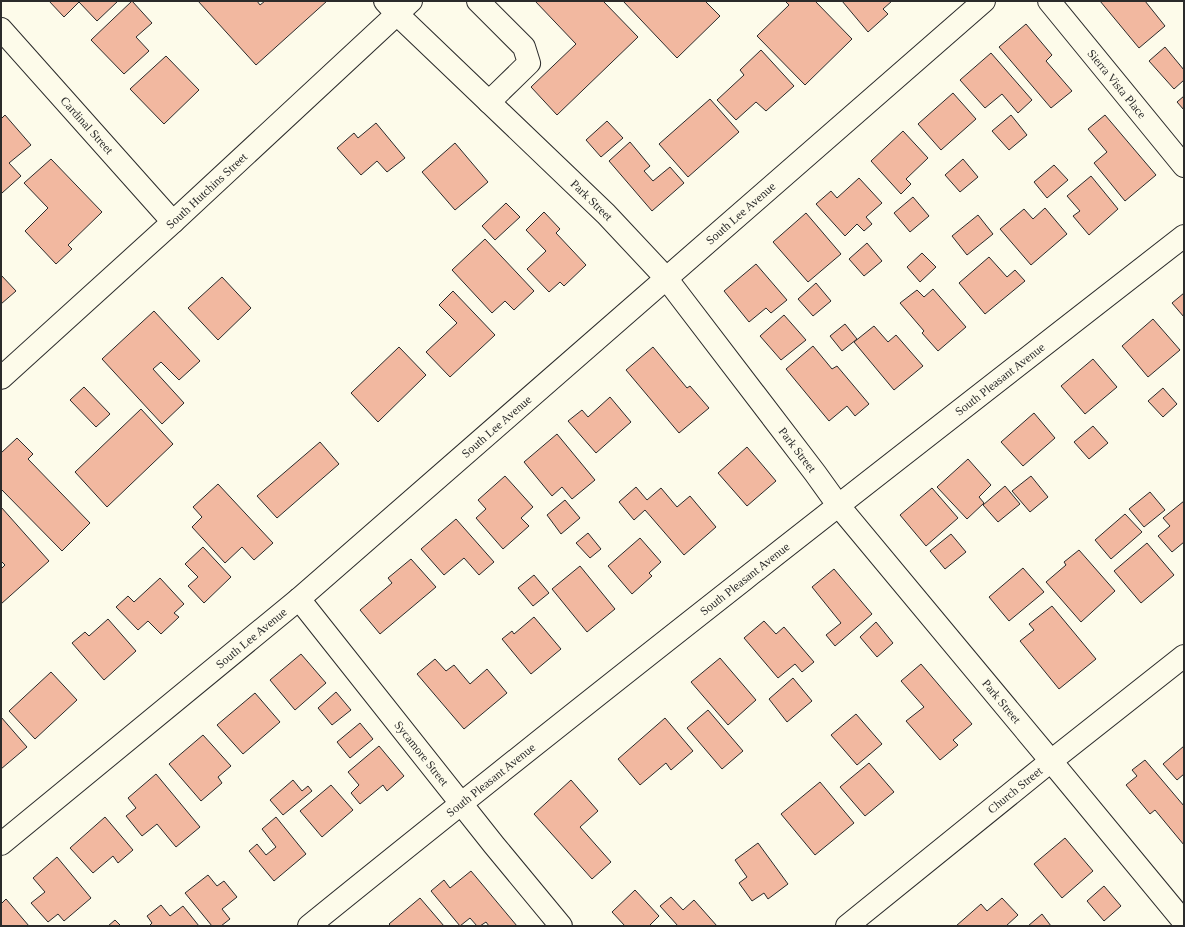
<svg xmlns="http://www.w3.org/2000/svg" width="1185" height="927" font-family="'Times New Roman',serif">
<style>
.building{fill:#f2b8a0;stroke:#2b2b2b}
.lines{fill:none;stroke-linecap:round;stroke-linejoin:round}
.minor-casing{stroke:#2b2b2b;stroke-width:24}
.major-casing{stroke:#2b2b2b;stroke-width:24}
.minor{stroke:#fdfbea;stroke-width:22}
.major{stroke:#fdfbea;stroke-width:22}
.labels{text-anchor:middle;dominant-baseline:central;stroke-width:3;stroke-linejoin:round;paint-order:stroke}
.street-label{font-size:12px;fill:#2b2b2b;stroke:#fdfbea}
</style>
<rect width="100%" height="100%" fill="#fdfbea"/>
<path class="building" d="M49,1h69l-21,20 -18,-19 -15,15z
M132,1l20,22 -16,14 13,14 -25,23 -33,-34z
M198,1h59l3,4 5,-4h62l-71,64z
M535,1h68l35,36 -81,78 -26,-28 45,-43z
M623,1h82l15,15 -43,42z
M785,1h30l37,38 -47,46 -48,-49 32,-31z
M842,1h50l-9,8 5,5 -20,18z
M1100,1h45l20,25 -26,22z
M1026,24l26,31 -6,6 26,30 -21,17 -52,-61z
M1165,47l19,23v10l-10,9 -25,-28z
M761,50l33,36 -28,25 -10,-9 -20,18 -19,-20 27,-25 -4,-5z
M991,53l41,47 -14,13 -16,-19 -17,14 -25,-28z
M166,56l33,34 -35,34 -34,-35z
M953,93l23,26 -35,31 -23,-26z
M1184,96v14l-7,-8z
M710,99l29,33 -51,45 -29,-33z
M5,115l26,30 -22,18 12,13 -19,17 -1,-2v-72z
M1011,115l16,20 -18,15 -17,-19z
M1105,115l51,60 -31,26 -31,-38 13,-11 -19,-23z
M607,121l16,17 -22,19 -15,-17z
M376,123l29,35 -18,14 -10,-11 -16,14 -24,-27 17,-15 4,5z
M903,131l25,27 -22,21 5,5 -10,10 -30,-33z
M630,142l20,24 -6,5 9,10 17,-14 14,16 -32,28 -43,-50z
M455,143l33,39 -33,28 -33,-38z
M51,159l51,53 -34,33 4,4 -16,15 -31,-33 23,-23 -24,-25z
M963,159l15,18 -18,15 -15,-17z
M1054,165l14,15 -21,18 -13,-16z
M1091,176l27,33 -29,26 -16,-19 7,-5 -13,-15z
M859,178l23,25 -16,14 6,7 -8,7 -7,-7 -12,12 -29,-32 15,-13 6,7z
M913,197l16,19 -19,16 -16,-19z
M506,203l14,14 -25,23 -13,-14z
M1045,208l22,26 -36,31 -31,-36 24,-20 9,10z
M544,212l16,17 -4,4 30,32 -22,21 -4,-4 -11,10 -22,-23 19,-18 -20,-21z
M806,213l35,41 -33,28 -35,-40z
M978,215l15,19 -26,21 -15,-19z
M485,239l49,52 -20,19 -9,-9 -13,12 -40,-43z
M867,243l15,18 -18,15 -15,-17z
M922,253l14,14 -16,15 -13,-15z
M989,257l18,20 8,-7 10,11 -40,33 -26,-31z
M756,264l31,36 -16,13 -5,-5 -17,14 -25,-31z
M1,275l15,16 -15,13z
M222,277l29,31 -33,32 -30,-32z
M816,283l15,18 -18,15 -15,-17z
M933,289l33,38 -28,24 -16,-18 2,-2 -24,-28 17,-13 7,7z
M453,291l42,44 -45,42 -24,-25 31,-29 -18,-18z
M1184,293v24l-12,-14z
M154,311l46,50 -21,19 -18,-18 -8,7 31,34 -22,21 -60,-65z
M784,315l22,25 -25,20 -21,-24z
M1153,319l27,31 -32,27 -26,-31z
M845,324l12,15 -15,12 -12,-15z
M874,326l14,16 8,-7 27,31 -29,24 -40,-48z
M813,346l19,23 5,-3 32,38 -14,12 -8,-10 -18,15 -43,-52z
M399,347l27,28 -48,47 -27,-29z
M653,347l34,41 3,-2 19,22 -30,25 -53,-63z
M1093,359l24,28 -32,27 -24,-28z
M84,387l26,27 -14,13 -26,-27z
M1163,388l14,16 -14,13 -15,-16z
M610,397l21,25 -35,31 -28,-32 14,-11 6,7z
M141,409l32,35 -66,63 -32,-35z
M1034,413l21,25 -32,28 -22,-24z
M1093,426l15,17 -19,16 -15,-17z
M557,434l38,46 -23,19 -10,-12 -10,9 -28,-34z
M17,438l16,16 -5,5 62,64 -28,28 -61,-62v-36z
M320,442l19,22 -62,54 -20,-22z
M747,447l29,34 -29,25 -29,-33z
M968,459l23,26 -12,12 5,6 -17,16 -30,-32z
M505,476l28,31 -12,11 8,8 -26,23 -27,-31 10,-9 -8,-9z
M1031,476l17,21 -18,15 -18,-21z
M218,484l55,59 -19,17 -12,-13 -17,16 -33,-36 10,-10 -9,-10z
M1005,486l15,18 -22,18 -15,-17z
M636,487l11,13 14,-12 16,19 13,-11 26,31 -32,28 -39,-45 -11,10 -15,-18z
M932,488l26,30 -32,28 -26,-31z
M1150,492l15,18 -21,17 -15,-18z
M565,500l15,18 -19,16 -14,-19z
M1184,501v41l-12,10 -14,-16 12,-10 -7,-8z
M1,507l48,54 -48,43v-35l4,-4 -4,-4z
M1125,514l17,18 -31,27 -16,-19z
M456,519l38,43 -15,13 -15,-17 -20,17 -23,-26z
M588,533l13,16 -11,9 -14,-15z
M951,534l15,18 -21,17 -15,-18z
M640,538l21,24 -12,11 3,3 -20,18 -24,-28z
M1147,543l27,32 -33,28 -27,-32z
M203,547l28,30 -27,26 -16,-17 10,-9 -13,-13z
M1079,550l36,41 -34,31 -35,-40 20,-17 -2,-3z
M411,559l25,28 -56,47 -20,-24 32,-27 -4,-5z
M580,566l35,43 -28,23 -35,-43z
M1023,568l21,24 -35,29 -20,-24z
M834,569l38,45 -37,32 -9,-11 15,-12 -29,-36z
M534,575l15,18 -16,13 -15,-18z
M160,578l24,26 -10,9 5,4 -18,17 -13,-13 -10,9 -22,-23 12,-11 6,6z
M1052,606l44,53 -37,30 -39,-48 14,-11 -5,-6z
M534,617l27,32 -30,25 -29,-35 10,-8 2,3z
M108,619l28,32 -32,29 -32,-37 13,-11 4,4z
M764,621l12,13 8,-7 30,35 -12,10 -7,-8 -17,14 -34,-40z
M876,622l17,21 -16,14 -17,-20z
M301,654l25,29 -31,27 -25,-30z
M720,658l36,42 -28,25 -37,-43z
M435,659l11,12 8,-6 16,19 17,-15 20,24 -43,36 -47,-55z
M921,664l51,60 -19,16 5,5 -18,15 -34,-39 18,-14 -23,-26z
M51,672l26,28 -42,39 -26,-28z
M793,678l19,23 -25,21 -18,-23z
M336,692l15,18 -19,15 -14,-17z
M255,693l25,29 -37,32 -26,-29z
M708,710l35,41 -21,18 -35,-41z
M856,714l26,30 -25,21 -26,-30z
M1,717l26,30 -26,22z
M665,718l28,33 -22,19 -5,-7 -26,22 -22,-26z
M360,723l13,16 -23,19 -13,-16z
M203,735l28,31 -13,11 4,6 -21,18 -32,-37z
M379,746l25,30 -17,15 -4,-6 -23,19 -9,-11 8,-8 -11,-13z
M1184,746v28l-7,6 -14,-16z
M1145,760l39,46v39l-29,-35 -5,4 -24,-29 11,-9 -5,-6z
M869,763l25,29 -29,24 -25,-29z
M156,774l44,53 -24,20 -19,-23 -15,12 -16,-20 10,-8 -8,-10z
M293,780l9,11 6,-5 4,5 -29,24 -13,-15z
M571,780l27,31 -18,16 31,35 -19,17 -58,-65z
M820,782l34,41 -39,32 -34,-41z
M331,785l22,25 -31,27 -22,-26z
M105,817l28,33 -15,13 -5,-7 -20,17 -23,-25z
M276,817l30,37 -32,27 -25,-30 8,-7 9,11 10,-8 -14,-18z
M1065,838l28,33 -31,27 -28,-34z
M758,843l30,41 -20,15 -4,-6 -12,8 -13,-18 8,-6 -12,-17z
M57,857l34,41 -27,23 -6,-7 -10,8 -17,-19 14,-11 -12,-14z
M471,871l46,55h-28l-3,-4 -6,4h-3l-7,-8 -10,8 -29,-35 13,-11 6,8z
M208,875l9,11 7,-5 13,16 -15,12 8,10 -9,7h-9l-27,-33z
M1104,886l17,20 -17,15 -17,-20z
M635,890l24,26 -10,10h-24l-13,-14z
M671,897l12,13 11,-10 23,26h-39l-18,-20z
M420,898l24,28h-53l-2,-2z
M1002,898l16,17 -12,11h-50l25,-22 6,7z
M6,899l23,27h-28v-22z
M161,905l9,11 13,-10 16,20h-50l3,-3 -5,-7z
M1042,914l9,12h-23z
M115,920l6,6h-13z"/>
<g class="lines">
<defs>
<g id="minor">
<path id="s1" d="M385,1l12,13 209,200 60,64 149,195 23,32 213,256 133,161"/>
<path d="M478,1l46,46 5,16 -40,39"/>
<path id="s2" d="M1049,1l135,165"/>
<path id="s3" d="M1,29l172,193"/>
<path id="s4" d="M299,599l195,246 67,81"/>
<path id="s5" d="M1,844l298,-245 685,-598"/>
<path id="s6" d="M309,926c289,-234 582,-462 875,-690"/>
<path id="s7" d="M847,926l204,-165 133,-105"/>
</g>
<g id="major">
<path id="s8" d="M1,378l172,-156 238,-221"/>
</g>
</defs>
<use href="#minor" class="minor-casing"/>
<use href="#major" class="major-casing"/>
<use href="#minor" class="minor"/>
<use href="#major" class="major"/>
</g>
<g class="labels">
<g class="street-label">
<text stroke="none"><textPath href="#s2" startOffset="107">Sierra Vista Place</textPath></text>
<text stroke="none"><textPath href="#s3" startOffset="129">Cardinal Street</textPath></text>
<text stroke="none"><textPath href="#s8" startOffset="278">South Hutchins Street</textPath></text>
<text stroke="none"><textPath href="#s1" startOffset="287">Park Street</textPath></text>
<text stroke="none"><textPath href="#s5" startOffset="972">South Lee Avenue</textPath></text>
<text stroke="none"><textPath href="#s6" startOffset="881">South Pleasant Avenue</textPath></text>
<text stroke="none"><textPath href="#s5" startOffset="648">South Lee Avenue</textPath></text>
<text stroke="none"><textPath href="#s1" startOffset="611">Park Street</textPath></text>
<text stroke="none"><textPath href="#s6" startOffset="557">South Pleasant Avenue</textPath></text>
<text stroke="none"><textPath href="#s5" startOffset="324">South Lee Avenue</textPath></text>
<text stroke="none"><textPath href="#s1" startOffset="935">Park Street</textPath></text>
<text stroke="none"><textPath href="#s4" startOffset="197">Sycamore Street</textPath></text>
<text stroke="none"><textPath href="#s6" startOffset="233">South Pleasant Avenue</textPath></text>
<text stroke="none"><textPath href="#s7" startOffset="216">Church Street</textPath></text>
</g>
</g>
<rect width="1185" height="927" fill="none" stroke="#2b2b2b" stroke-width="4"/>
</svg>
